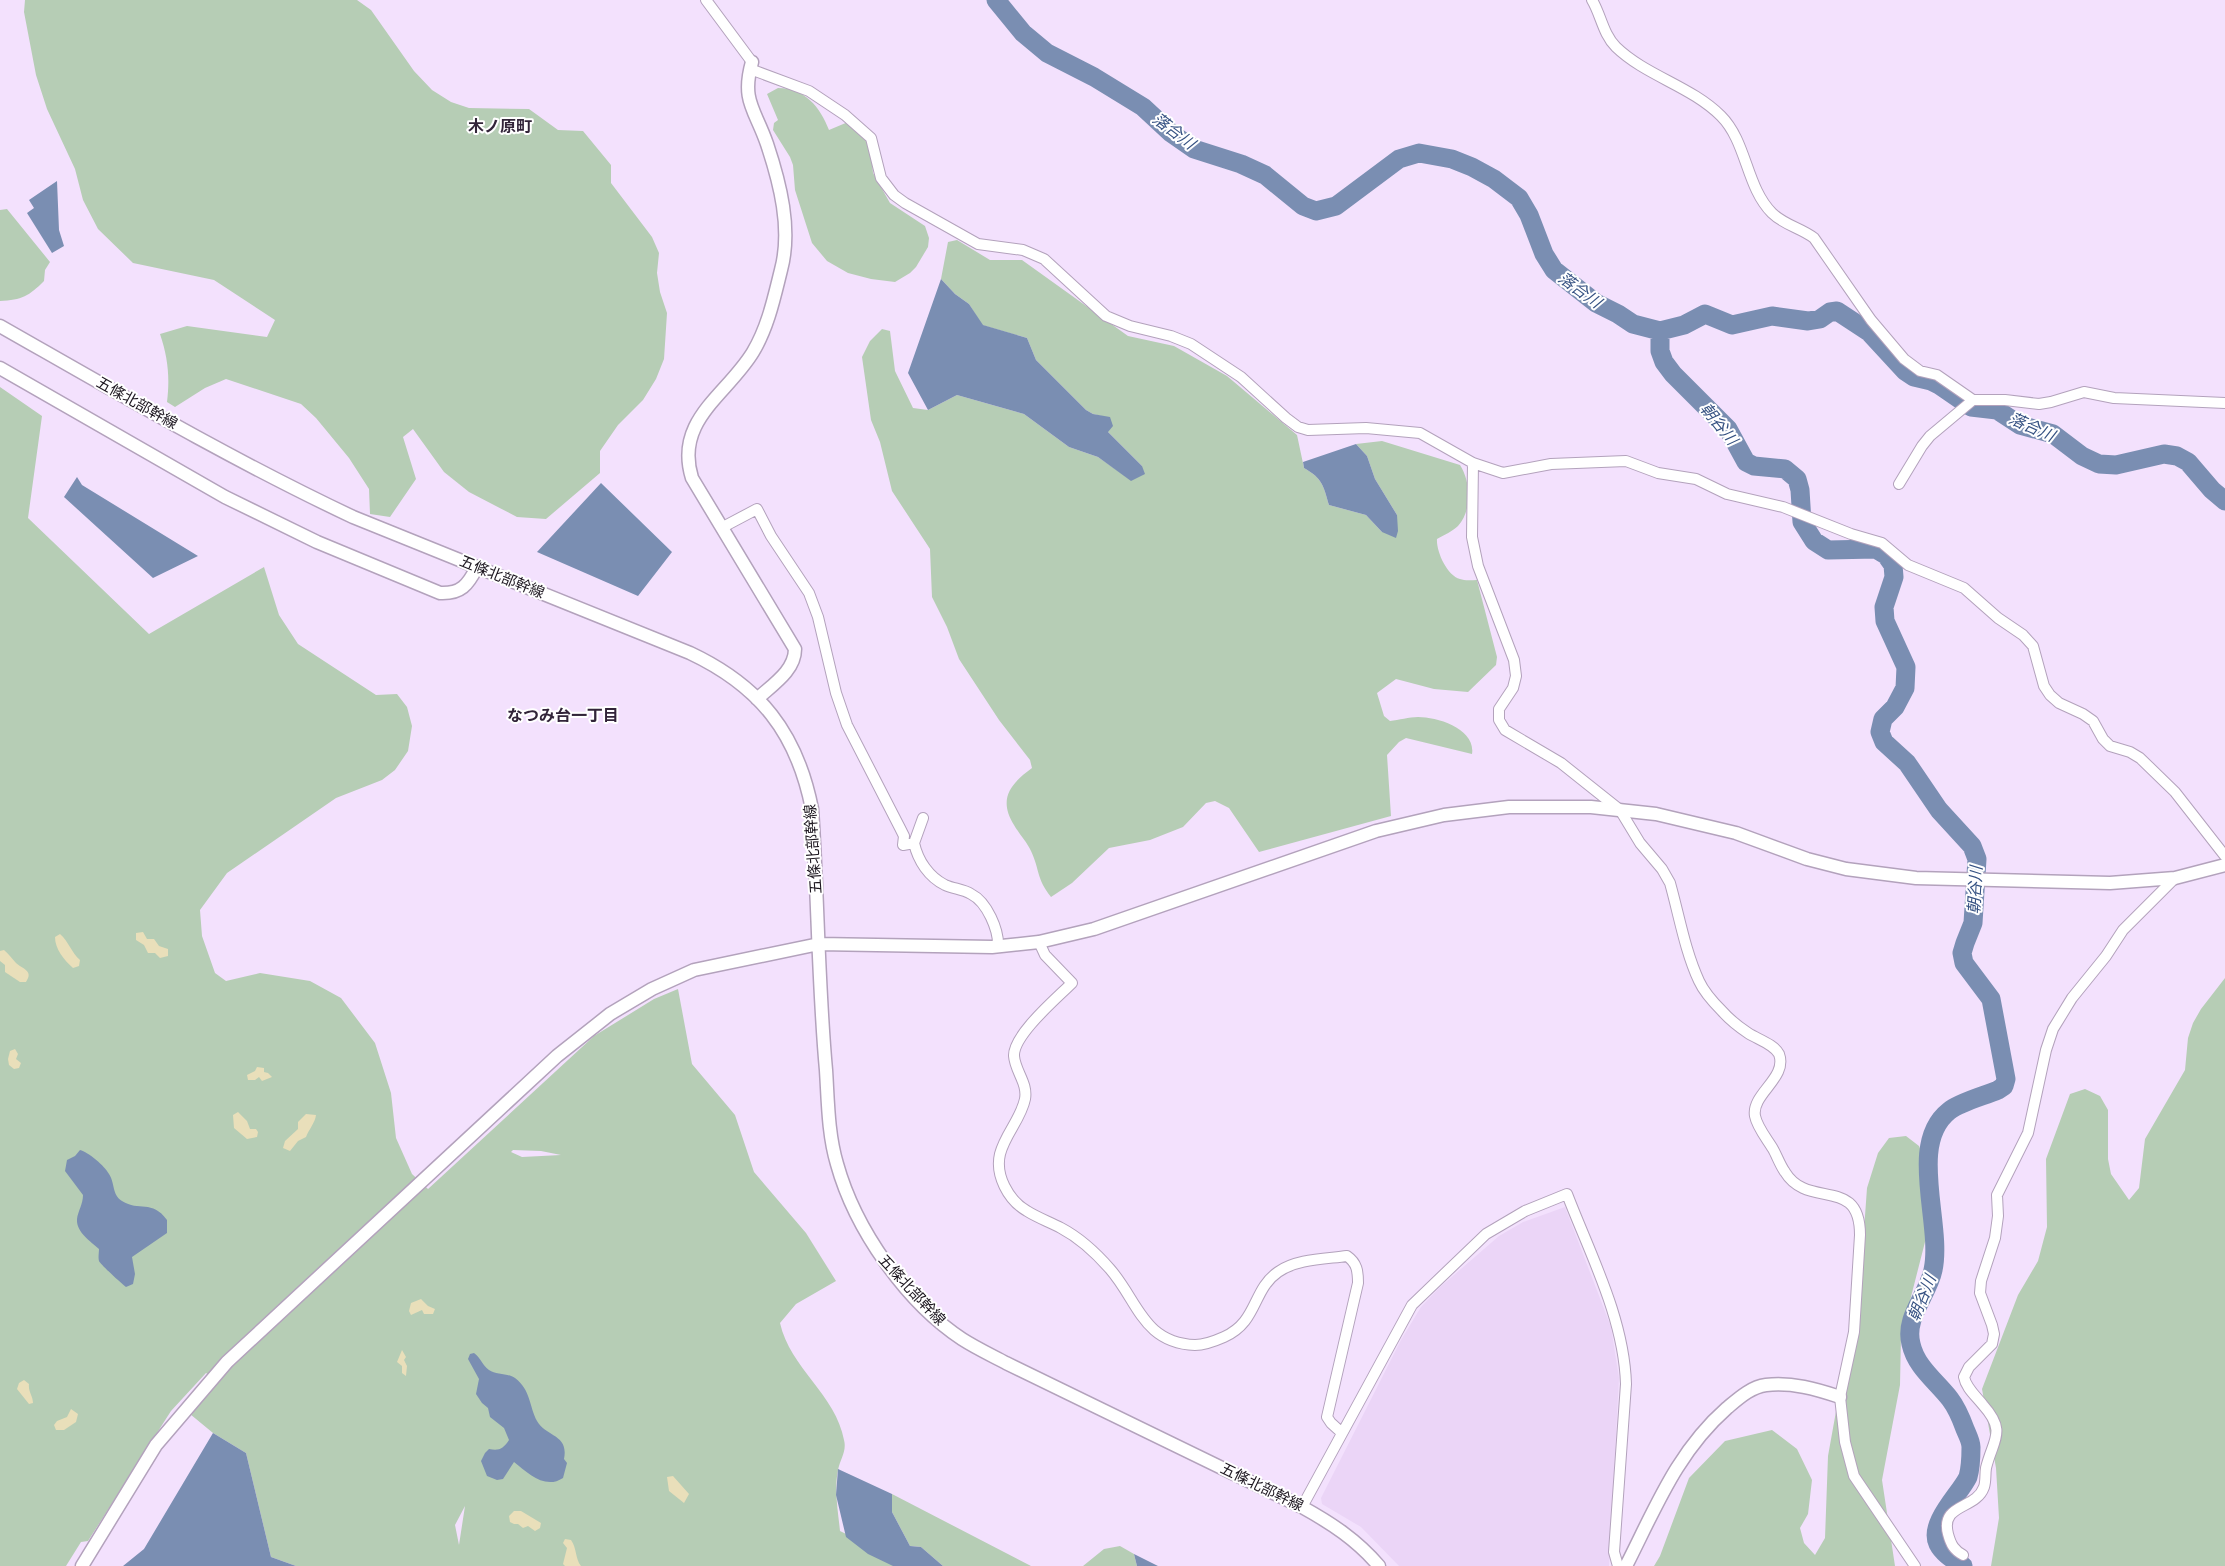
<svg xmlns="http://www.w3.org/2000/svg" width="2225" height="1566" font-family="Rubik,'Noto Sans JP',sans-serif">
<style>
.built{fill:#ebd5f7}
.green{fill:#b6cdb5;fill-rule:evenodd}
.sand{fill:#e9dfba}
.water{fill:#7a8eb2}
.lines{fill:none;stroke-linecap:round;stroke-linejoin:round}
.river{stroke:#7a8eb2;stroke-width:19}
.minor-casing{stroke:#b3a2bc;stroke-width:12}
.tertiary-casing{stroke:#b3a2bc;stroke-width:15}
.minor{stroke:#fff;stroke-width:10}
.tertiary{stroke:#fff;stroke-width:12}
.labels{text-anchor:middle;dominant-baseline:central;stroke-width:4;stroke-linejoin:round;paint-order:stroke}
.street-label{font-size:15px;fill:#1d1720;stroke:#fff}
.neighbourhood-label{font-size:16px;font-weight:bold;fill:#322439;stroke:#fff}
.water-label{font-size:16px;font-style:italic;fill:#355182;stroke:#fff}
</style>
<rect width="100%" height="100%" fill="#f3e1fd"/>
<path class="built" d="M1565,1207l46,120 8,51 -10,188h-210l-38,-39 -39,-23 -1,-6 80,-158 20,-33 18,-19 60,-52 24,-14z"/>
<path class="green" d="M25,0h332l14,10 43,61 18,19 19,12 18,6 60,1 29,21 25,1 28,34v18l41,54 7,16 -2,20 3,19 7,21 -3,46 -8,20 -13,21 -25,25 -18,26v22l-54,46 -29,-2 -48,-25 -25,-20 -31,-43 -10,8 13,42 -26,38 -20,-3 -1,-25 -20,-31 -33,-40 -15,-14 -75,-25 -21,9 -30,19 -8,-5c3,-25 1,-44 -7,-68l27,-8 80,11 8,-17 -61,-40 -81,-17 -35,-34 -15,-29 -8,-31 -28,-60 -11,-34 -12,-63z
M778,88c27,0 42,19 51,42l19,-8 22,19 3,32 17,30 35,23 4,12 -1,9 -12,20 -6,6 -15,9 -24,-3 -23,-6 -21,-12 -15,-18 -17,-53 -2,-25 -3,-8 -17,-27 1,-7 4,-3 -11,-26z
M7,209l43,53 -5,8 -1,11c-15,15 -22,19 -44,20v-91z
M957,240l33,20h32l106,76 46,10 53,30 70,59 7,33c19,11 19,17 25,37l37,10 16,17 15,-17 -22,-36 -8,-23 -11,-12 26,-3 78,24c11,17 12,46 -2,61 -5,5 -14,9 -21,13 -1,12 10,37 23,40 5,2 12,1 17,1l20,77 -1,8 -28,27 -34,-3 -38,-10 -19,14 7,23 6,5c9,-1 19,-4 28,-4 20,0 58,12 54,37l-66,-16 -7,4 -12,13 4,61 -132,36 -30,-44 -14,-7 -9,2 -23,24 -33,13 -41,8 -37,35 -21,14c-15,-19 -11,-27 -20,-46 -4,-9 -12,-17 -17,-26 -16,-26 -4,-41 18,-57l-2,-8 -31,-40 -40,-61 -12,-32 -15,-30 -2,-48 -38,-58 -12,-49 -9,-22 -9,-63 8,-16 12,-12 8,2 5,40 18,37 15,2 29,-15 67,19 45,33 29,10 33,23 11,-14 -34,-34 2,-14 -17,-4 -7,-4 -50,-50 -9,-22 -45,-13 -13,-21 -14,-10 -14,-15 7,-37z
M0,387l42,29 -14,102 121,116 115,-67 15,48 19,29 78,51 21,-1 10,13 5,19 -4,25 -13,19 -13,10 -46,18 -109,75 -27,37 2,26 13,37 11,8 34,-8 50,8 31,17 34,45 16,50 5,45 16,36 16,15 166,-153 60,-37 24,-10 14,75 43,51 19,57 52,61 30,48 -40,23 -16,19c10,45 56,72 64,117 3,11 -4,20 -6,30 -4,20 0,41 2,61l51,25 10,10h-605l-25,-9 -25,-104 -33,-20 -23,-19 28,-33 -12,-8 -35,38 -83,130 -7,1 -15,24h-66zM513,1150l28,1 20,4 -39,2 -11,-5zM465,1506l-6,39 -4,-20z
M2225,978v588h-234l8,-48 -3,-50 -14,-79 36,-94 20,-34 9,-34 -1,-68 24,-65 15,-5 15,7 8,14v49l3,15 18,26 10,-12 6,-49 40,-69 3,-32 5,-15 8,-14z
M1906,1136l13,10 6,15v81l-24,94 -1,49 -18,95 13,86h-241l6,-10 29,-78 36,-37 47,-11 25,19 15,31 -4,34 -8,14 4,15 11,12 10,-17 3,-82 33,-184 6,-84 11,-35 11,-15z
M892,1494l139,72h-88l-22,-19 -11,-1 -18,-34z
M1120,1546l14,8 3,12h-54l21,-17z"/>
<path class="sand" d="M143,932l4,7h7l5,7 9,3v7l-8,2 -5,-5h-7l-4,-8 -8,-5v-7z
M60,934c9,8 11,18 20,26l-1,6 -6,2c-9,-8 -18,-19 -18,-31z
M4,950c5,4 8,9 12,13 6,6 18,7 10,19h-6l-15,-10v-7l-5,-4v-10z
M15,1049l3,5 -2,5 5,4 -2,5 -5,1 -5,-4 -1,-6 2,-8z
M257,1067l7,1v4l4,1 4,4 -10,4 -3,-4 -4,3h-7l-1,-5 8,-4z
M238,1112l9,9 3,8h6l2,3 -1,5 -10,2 -13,-11 -1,-13z
M306,1114l10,1c-1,8 -7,14 -10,22l-8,4 -8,10 -7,-3 2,-7 13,-12v-7z
M421,1299l7,7 7,3 -2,5h-9l-2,-4 -11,5 -2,-4 2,-8z
M402,1350l4,7 -2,3 3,6 -1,10 -4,-3v-7l-5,-4z
M24,1380l5,4c-1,8 4,12 4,19l-4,1 -12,-15 2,-6z
M71,1409l7,5 -2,8 -12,8h-8l-2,-5 3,-4 10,-4z
M673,1476l16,18 -5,9 -15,-12 -2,-14z
M514,1511h7l20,12 -1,5 -5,3 -7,-5 -5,2 -5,-4h-4l-4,-2 -1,-6z
M565,1539l6,1c6,8 4,19 10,26h-16l-2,-2 4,-16 -4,-5z"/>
<path class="water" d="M57,181l2,49 5,16 -12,7 -25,-40 7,-5 -5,-8z
M941,279l14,15 14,10 14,21 44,13 9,22 50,50 7,4 17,3 3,9 -5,6 34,34 3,8 -14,7 -33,-24 -29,-10 -45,-33 -67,-19 -29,15 -20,-37z
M1356,444l11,12 8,23 22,36 1,16 -2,7 -14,-6 -16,-17 -37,-10c-6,-20 -6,-26 -25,-37l-1,-6z
M77,477l5,8 116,71 -45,22 -89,-81z
M601,483l71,69 -34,44 -101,-44z
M80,1150c8,2 25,16 29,24 6,9 3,21 13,27 17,11 30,-2 45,19v13l-35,24 3,17 -2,10 -7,3c-4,-3 -26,-23 -27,-26 -1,-3 0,-9 0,-12 -9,-8 -23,-17 -22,-30 1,-8 6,-15 6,-24l-18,-24 2,-11 8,-4z
M474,1353c6,4 9,13 15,17 7,5 19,3 26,8 16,12 14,28 22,43 9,16 32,13 27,38l3,4 -4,15c-18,12 -35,-5 -49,-16l-11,17 -6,1 -10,-4 -6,-15 4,-8 4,-4c10,2 14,0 20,-9l-5,-12 -14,-11 -2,-9 -6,-5 -6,-9 3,-15 -11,-20 2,-5z
M213,1433l33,20 25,104 25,9h-173l21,-17z
M838,1469l54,25v18l18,34 11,1 22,19h-50l-25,-12 -22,-17 -10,-42z
M1134,1554l24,12h-21z"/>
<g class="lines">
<path class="river" d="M996,0l27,33 24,20 47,24 49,30 28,26 23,16 47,15 24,11 38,31 13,5 20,-5 63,-47 20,-6 33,6 20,8 22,12 25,19 10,17 15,39 10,16 42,33 22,11 15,10 27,7 24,-6 21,-11 27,11 40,-9 36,5 12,-2 10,-7 7,-1 32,21 36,39 9,6 17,4 8,4 32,22 26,3 23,15 33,9 29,22 17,8 17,1 48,-11 13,2 11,6 24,28 13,11
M1660,331v20l4,11 9,12 55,55 18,33 8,4 31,3 12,10 3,11 2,32 12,19 14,9 48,-1 10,6 7,10 1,12 -10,30 1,14 21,46 -1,21 -10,19 -12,12 -3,13 4,10 23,21 32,47 33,36 5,13 -4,64 -8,20 -3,10 2,10 27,36 15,80 -2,7 -6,4c-14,6 -38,12 -49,21 -42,33 -6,113 -16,159 -5,25 -29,47 -22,74 5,23 25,37 39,55 7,9 11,19 15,30 2,5 6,12 6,18 0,8 -1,23 -3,30 -8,17 -40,46 -30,67 5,10 16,16 25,22"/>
<defs>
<path id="minor" d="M706,0l46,62
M1592,0c9,15 11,34 24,47 30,29 75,39 105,69 26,26 25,71 51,97 12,12 29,15 42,25l57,82 33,39 16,12 17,4 36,25h32l34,4 12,-2 33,-10 30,6 111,5
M750,69l59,22 36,24 26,23 10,40 13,17 11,8 73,41 45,6 21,9 62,57 24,10 41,10 20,8 50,33 45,41 12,9 10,3 58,-2 54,5 53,30 30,10 48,-9 75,-3 32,12 38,6 31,15 56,13 68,27 31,9 26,22 56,23 34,30 25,17 10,11 11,40 6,9 9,8 24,11 10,7 10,18 7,7 20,6 10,6 35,34 50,64
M1473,463l-1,74 6,29 36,94 2,16 -3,12 -14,21v11l6,10 56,33 59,47 20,33 22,26 8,14c9,32 15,68 29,98 5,11 14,21 23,30 7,8 17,16 26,22 9,6 26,11 31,21 9,24 -28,40 -24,62 2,11 12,23 18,33 4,7 7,16 12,23 23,38 75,3 75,63l-6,97 -14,65 5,45 9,34 61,90
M1899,484l23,-38 8,-10 43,-36
M723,527l34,-18 14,27 38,57 9,24 18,76 11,32 53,103 4,8 -1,9 11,-2
M923,818l-9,25c4,18 15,34 31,42 9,4 18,4 26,9 16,8 28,36 27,53
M1039,942l6,13 27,28c-15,15 -59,52 -58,73 1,15 14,27 11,43 -4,20 -20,35 -25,55 -5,21 8,46 27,57 11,7 23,11 34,17 19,10 35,25 49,41 28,32 33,74 85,76 10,0 20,-4 29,-8 34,-15 28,-47 54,-65 18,-13 47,-13 69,-16 10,7 11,15 11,27l-31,134 4,6 11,10
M1302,1507l110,-202 74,-71 39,-23 42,-17c23,60 57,124 59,190l-12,168 4,14
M1963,1555c-9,-5 -12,-10 -15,-21 -8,-31 28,-24 36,-47 2,-6 1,-13 2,-19 7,-29 21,-36 -3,-63 -7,-9 -17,-17 -19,-28l5,-10 23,-23 2,-10 -2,-9 -12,-32 1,-12 14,-43 3,-22 -1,-21 31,-62 18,-83 7,-21 19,-31 34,-42 17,-26 52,-52"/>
<path id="tertiary" d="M752,62c-11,39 3,47 15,82 13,39 25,85 14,126 -7,28 -13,57 -28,82 -26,43 -79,68 -61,126l103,171c0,22 -23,36 -38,50
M0,326c116,66 232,134 353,191l337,136c70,33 107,80 122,156 6,87 6,174 14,261 2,31 2,64 11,94 18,65 69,138 125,175 14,9 29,16 44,24l296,144c29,16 55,33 77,59
M0,368l225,129 92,45 123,51c21,1 28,-8 37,-26
M82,1566l74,-121 71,-83 330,-306 53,-42 42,-25 42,-19 125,-26 173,3 47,-5 55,-13 282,-98 68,-16 65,-8h82l65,7 80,19 71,26 39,10 70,9 194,5 65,-5 50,-13
M1626,1566c30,-59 51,-114 101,-158 12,-10 24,-21 39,-23 26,-3 50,4 74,12"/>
</defs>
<use href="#minor" class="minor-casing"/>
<use href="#tertiary" class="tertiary-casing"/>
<use href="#minor" class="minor"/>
<use href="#tertiary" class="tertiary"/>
</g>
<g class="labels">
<g class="street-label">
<text transform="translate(137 403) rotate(29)">五條北部幹線</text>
<text transform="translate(502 577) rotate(22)">五條北部幹線</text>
<text transform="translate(813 849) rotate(-94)">五條北部幹線</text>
<text transform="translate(912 1290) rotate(47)">五條北部幹線</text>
<text transform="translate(1262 1487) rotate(26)">五條北部幹線</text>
</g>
<g class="neighbourhood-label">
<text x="500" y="126">木ノ原町</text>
<text x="563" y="715">なつみ台一丁目</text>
</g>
<g class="water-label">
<text transform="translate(1174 131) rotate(37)">落合川</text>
<text transform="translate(1580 290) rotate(36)">落合川</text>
<text transform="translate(1719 424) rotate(51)">朝谷川</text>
<text transform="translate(2032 427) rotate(24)">落合川</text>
<text transform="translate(1975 890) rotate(-87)">朝谷川</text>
<text transform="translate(1922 1298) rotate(-68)">朝谷川</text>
</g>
</g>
</svg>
